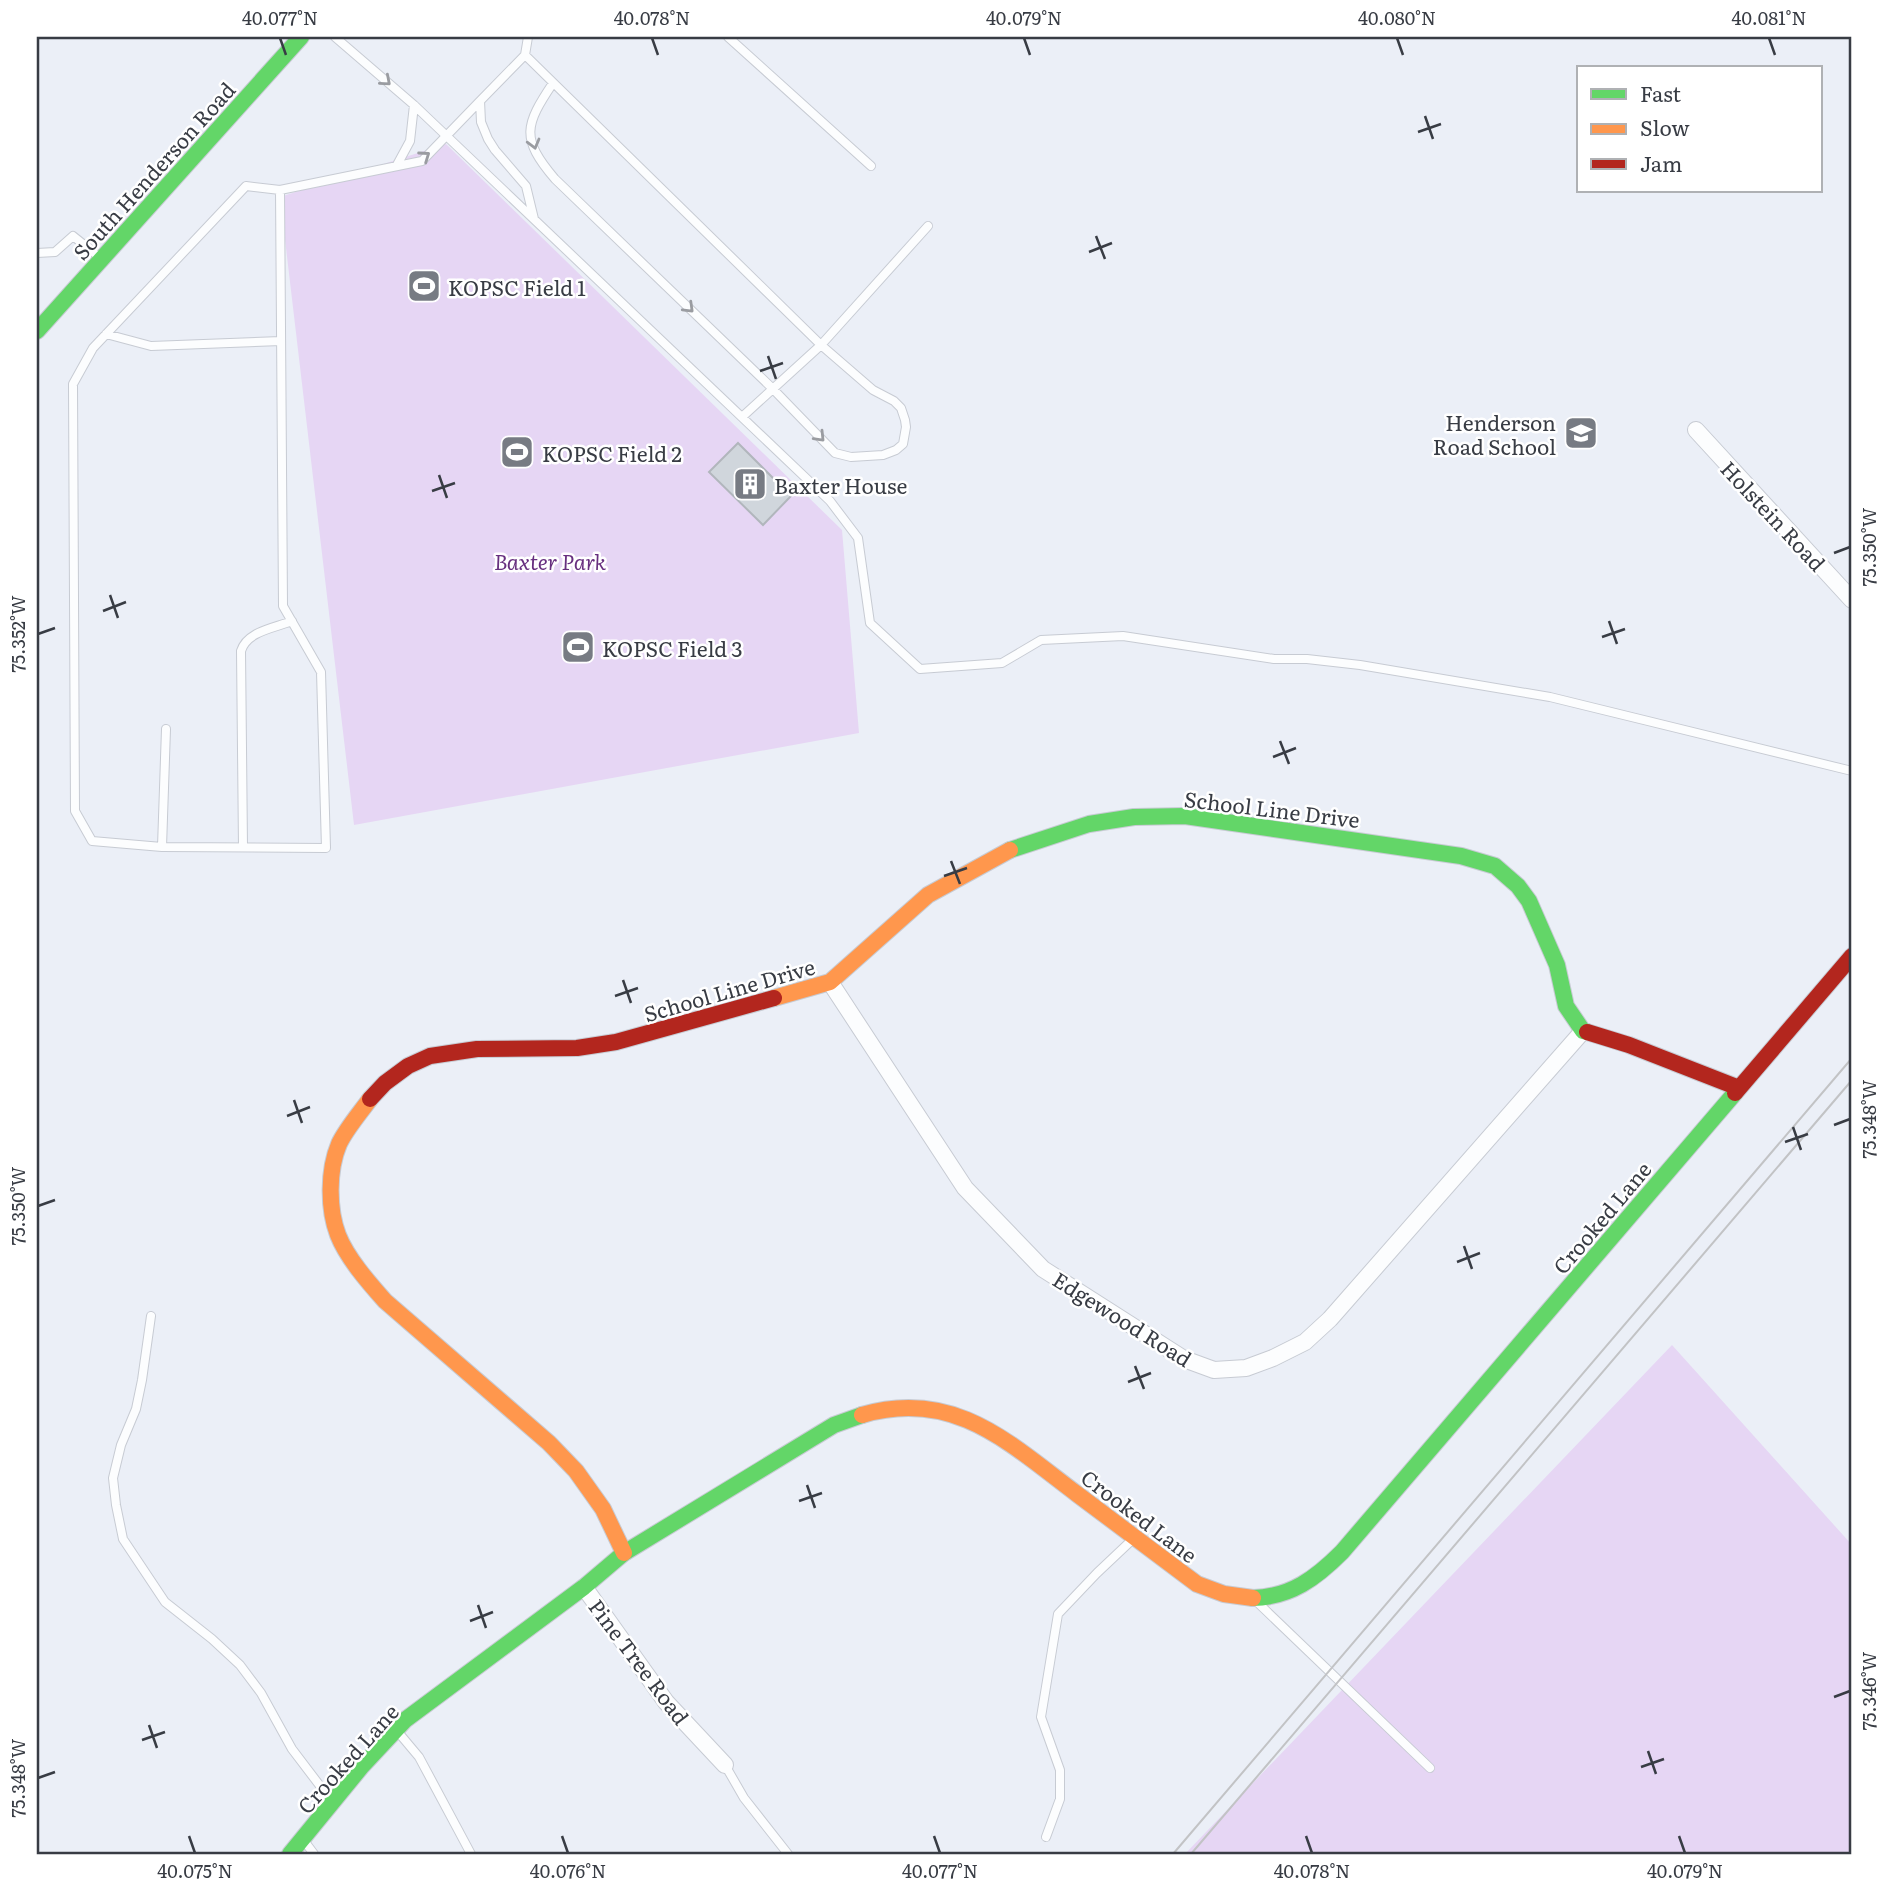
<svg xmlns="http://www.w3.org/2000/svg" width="1889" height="1891" font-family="Literata,serif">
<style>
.green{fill:#e6d6f4}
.building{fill:#d0d6dc;stroke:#b1b6bc;stroke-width:2}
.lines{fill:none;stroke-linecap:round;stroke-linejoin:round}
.lane-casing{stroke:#c7cbd3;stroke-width:10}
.street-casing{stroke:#c7cbd3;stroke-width:18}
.fast-casing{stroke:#c7cbd3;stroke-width:18}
.slow-casing{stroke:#c7cbd3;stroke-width:18}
.jam-casing{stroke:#c7cbd3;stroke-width:18}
.lane{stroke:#fcfdfe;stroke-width:8}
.street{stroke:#fcfdfe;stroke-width:16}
.fast{stroke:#63d668;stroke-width:16}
.slow{stroke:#ff974d;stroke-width:16}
.jam{stroke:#b3261e;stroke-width:16}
.tram{stroke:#c2c3c5;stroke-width:2}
.oneway{stroke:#9a9ca1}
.ticks{fill:none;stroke:#383c44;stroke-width:2.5}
.labels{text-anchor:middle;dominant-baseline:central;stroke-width:5;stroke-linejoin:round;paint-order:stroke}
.street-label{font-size:21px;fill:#383c44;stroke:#fff}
.poi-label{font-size:21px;fill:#383c44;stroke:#fff;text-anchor:start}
.park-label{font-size:21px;font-style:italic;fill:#672f7f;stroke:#fff}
.neatline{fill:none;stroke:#383c44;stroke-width:2.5}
.ticks-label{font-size:18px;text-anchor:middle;fill:#383c44}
</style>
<rect width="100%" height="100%" fill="#ebeff7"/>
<path class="green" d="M446,144l396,386 17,203 -505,92 -74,-628z
M1672,1345l180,200v309h-667z"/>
<path class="building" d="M738,443l53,53 -28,29 -54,-53z"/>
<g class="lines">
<defs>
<path id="lane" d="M335,37l79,68 416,396 28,37 12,85 50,46 82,-6 39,-23 82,-4 151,23h33l53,6 190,32 302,74
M528,37l-3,18 296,290 52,45 21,11 7,7 4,12 1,7 -3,17 -7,6 -13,5 -32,2 -16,-4 -63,-65 -217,-209c-35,-41 -30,-54 -2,-96
M728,37l143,129
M525,55l-45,46 1,21 7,17 7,11 31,36 8,33
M397,165l13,-24 4,-36
M280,190l-34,-4 -153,162 -20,36 2,427 17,30 70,6 164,1 -5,-176 -38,-66 -3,-416 142,-29 58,-60
M37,253l18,-1 18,-16 25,20
M106,334l45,12 130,-5
M742,417l79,-72 107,-119
M162,847l4,-118
M243,847l-2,-196c6,-20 34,-23 51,-30
M151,1316l-9,64 -6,29 -15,36 -8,33 3,27 7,34 42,63 47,37 28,26 21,28 31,56 38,50
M1257,1602l173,166
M398,1732l21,25 52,97
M725,1765l19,33 44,56
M1046,1837l14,-38v-29l-19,-53 17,-103 39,-41 36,-34
M305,1842l9,12"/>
<path id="street" d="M1696,430l156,170
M830,982l135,206 78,81 141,90 30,11 32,-2 27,-10 32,-16 25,-23 253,-288
M584,1587l82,115 59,63"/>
<path id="fast" d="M37,331l264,-294
M1010,850l79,-26 45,-7 51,-1 276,40 34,10 23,20 11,15 28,64 9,41 17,25 4,1
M1253,1598c38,-1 63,-20 89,-46l393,-459
M290,1854l72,-88 43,-46 179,-133 40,-34 210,-128 28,-10"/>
<path id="slow" d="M774,998l56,-16 98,-87 82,-45
M370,1099c-10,14 -24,30 -31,45 -11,26 -11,65 -1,91 9,23 31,48 47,66l164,142 27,28 27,38 21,44
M862,1415c92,-27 147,28 215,79 40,30 80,60 120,90l27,10 29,4"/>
<path id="jam" d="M1587,1032l42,13 110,43
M1735,1093l117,-137
M370,1099l15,-16 23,-17 22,-10 47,-7 100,-1 39,-6 158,-44"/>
</defs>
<use href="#lane" class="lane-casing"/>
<use href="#street" class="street-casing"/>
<use href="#fast" class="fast-casing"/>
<use href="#slow" class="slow-casing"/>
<use href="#jam" class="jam-casing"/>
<use href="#lane" class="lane"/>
<use href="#street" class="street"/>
<use href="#fast" class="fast"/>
<use href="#slow" class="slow"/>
<use href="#jam" class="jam"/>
<path class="tram" d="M1173,1854l679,-796
M1191,1854l661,-774"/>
</g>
<defs><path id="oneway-chevron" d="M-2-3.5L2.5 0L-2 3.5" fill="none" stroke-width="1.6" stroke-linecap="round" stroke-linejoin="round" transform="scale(1.75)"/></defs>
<g class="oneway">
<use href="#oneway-chevron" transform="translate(386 81) rotate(41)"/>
<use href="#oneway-chevron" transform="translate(534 144) rotate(75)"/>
<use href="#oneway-chevron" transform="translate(425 156) rotate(-35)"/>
<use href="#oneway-chevron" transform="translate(689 308) rotate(44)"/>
<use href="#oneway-chevron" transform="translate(820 437) rotate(46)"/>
</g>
<path class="ticks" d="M280,38l6,17M652,38l6,17M1024,38l6,17M1397,38l6,17M1769,38l6,17M1425,116l8,23M1418,132l23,-8M1096,236l9,23M1089,252l23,-9M768,356l8,23M760,371l23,-8M439,475l8,23M432,491l23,-8M1834,553l16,-6M110,595l8,23M103,611l23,-9M1609,621l8,23M38,634l17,-6M1602,637l23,-8M1280,741l9,23M1273,757l23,-9M951,861l9,23M944,876l23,-8M623,980l8,23M615,996l23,-8M294,1100l8,23M287,1116l23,-9M1834,1125l16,-6M1793,1127l8,23M1785,1142l23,-8M38,1206l17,-6M1464,1246l8,23M1457,1262l23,-9M1135,1366l9,23M1128,1382l23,-9M807,1485l8,23M799,1501l23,-8M478,1605l8,23M470,1621l23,-9M1834,1697l16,-6M149,1725l8,23M142,1740l23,-8M1648,1751l8,23M1641,1767l23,-8M38,1778l17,-6M189,1836l6,17M562,1836l6,17M934,1836l6,17M1306,1836l6,17M1679,1836l6,17"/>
<defs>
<symbol id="stadium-square" viewBox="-11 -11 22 22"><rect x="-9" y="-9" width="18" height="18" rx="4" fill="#777b83" stroke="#fff"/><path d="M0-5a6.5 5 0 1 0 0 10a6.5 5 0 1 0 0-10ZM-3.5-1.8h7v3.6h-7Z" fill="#fff"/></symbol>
<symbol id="school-square" viewBox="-11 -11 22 22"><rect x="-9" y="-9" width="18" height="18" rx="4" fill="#777b83" stroke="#fff"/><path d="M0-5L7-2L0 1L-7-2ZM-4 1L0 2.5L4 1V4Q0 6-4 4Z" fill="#fff"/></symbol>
<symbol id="building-square" viewBox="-11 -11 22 22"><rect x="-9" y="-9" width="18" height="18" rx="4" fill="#777b83" stroke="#fff"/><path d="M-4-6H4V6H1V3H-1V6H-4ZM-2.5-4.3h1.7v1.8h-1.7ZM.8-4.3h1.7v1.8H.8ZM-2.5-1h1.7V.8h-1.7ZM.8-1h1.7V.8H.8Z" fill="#fff"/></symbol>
</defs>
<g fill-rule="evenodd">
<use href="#stadium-square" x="405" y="267" width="38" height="38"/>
<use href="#school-square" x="1562" y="414" width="38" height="38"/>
<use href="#stadium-square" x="498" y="433" width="38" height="38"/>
<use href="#building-square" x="731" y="465" width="38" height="38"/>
<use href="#stadium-square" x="559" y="628" width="38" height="38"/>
</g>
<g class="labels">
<g class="street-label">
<text transform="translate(153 170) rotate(-48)">South Henderson Road</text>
<text transform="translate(1774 515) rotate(47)">Holstein Road</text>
<text transform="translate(1272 808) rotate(7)">School Line Drive</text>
<text transform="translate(729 989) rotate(-16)">School Line Drive</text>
<text transform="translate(1601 1217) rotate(-50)">Crooked Lane</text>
<text transform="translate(1123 1318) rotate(32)">Edgewood Road</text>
<text transform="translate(1140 1515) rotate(37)">Crooked Lane</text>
<text transform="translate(640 1661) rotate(53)">Pine Tree Road</text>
<text transform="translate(347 1758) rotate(-48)">Crooked Lane</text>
</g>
<g class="poi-label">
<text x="448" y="286">KOPSC Field 1</text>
<text x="1556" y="421" text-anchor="end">Henderson<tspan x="1556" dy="24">Road School</tspan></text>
<text x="542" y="452">KOPSC Field 2</text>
<text x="774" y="484">Baxter House</text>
<text x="602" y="647">KOPSC Field 3</text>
</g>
<g class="park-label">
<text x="550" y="560">Baxter Park</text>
</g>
</g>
<rect width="1889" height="1891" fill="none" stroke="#ffffff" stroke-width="77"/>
<rect x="1577" y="66" width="245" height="126" fill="#ffffff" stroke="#afb1b4" stroke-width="2"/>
<rect x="1591" y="89" width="35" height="10" fill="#63d668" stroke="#afb1b4" stroke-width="2"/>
<text x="1640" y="102" font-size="21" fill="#383c44">Fast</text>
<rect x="1591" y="124" width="35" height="10" fill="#ff974d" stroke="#afb1b4" stroke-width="2"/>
<text x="1640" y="136" font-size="21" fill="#383c44">Slow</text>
<rect x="1591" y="159" width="35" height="10" fill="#b3261e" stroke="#afb1b4" stroke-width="2"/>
<text x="1640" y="172" font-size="21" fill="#383c44">Jam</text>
<rect x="38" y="38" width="1812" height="1815" class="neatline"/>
<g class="ticks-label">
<text x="280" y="25">40.077°N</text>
<text x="652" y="25">40.078°N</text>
<text x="1024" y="25">40.079°N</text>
<text x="1397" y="25">40.080°N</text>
<text x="1769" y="25">40.081°N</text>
<text transform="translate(1870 547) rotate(-90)" y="6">75.350°W</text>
<text transform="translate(19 634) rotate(-90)" y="6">75.352°W</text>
<text transform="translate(1870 1119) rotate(-90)" y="6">75.348°W</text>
<text transform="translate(19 1206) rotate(-90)" y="6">75.350°W</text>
<text transform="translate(1870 1691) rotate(-90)" y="6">75.346°W</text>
<text transform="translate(19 1778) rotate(-90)" y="6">75.348°W</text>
<text x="195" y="1878">40.075°N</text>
<text x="568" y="1878">40.076°N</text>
<text x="940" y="1878">40.077°N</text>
<text x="1312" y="1878">40.078°N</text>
<text x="1685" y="1878">40.079°N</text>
</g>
</svg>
